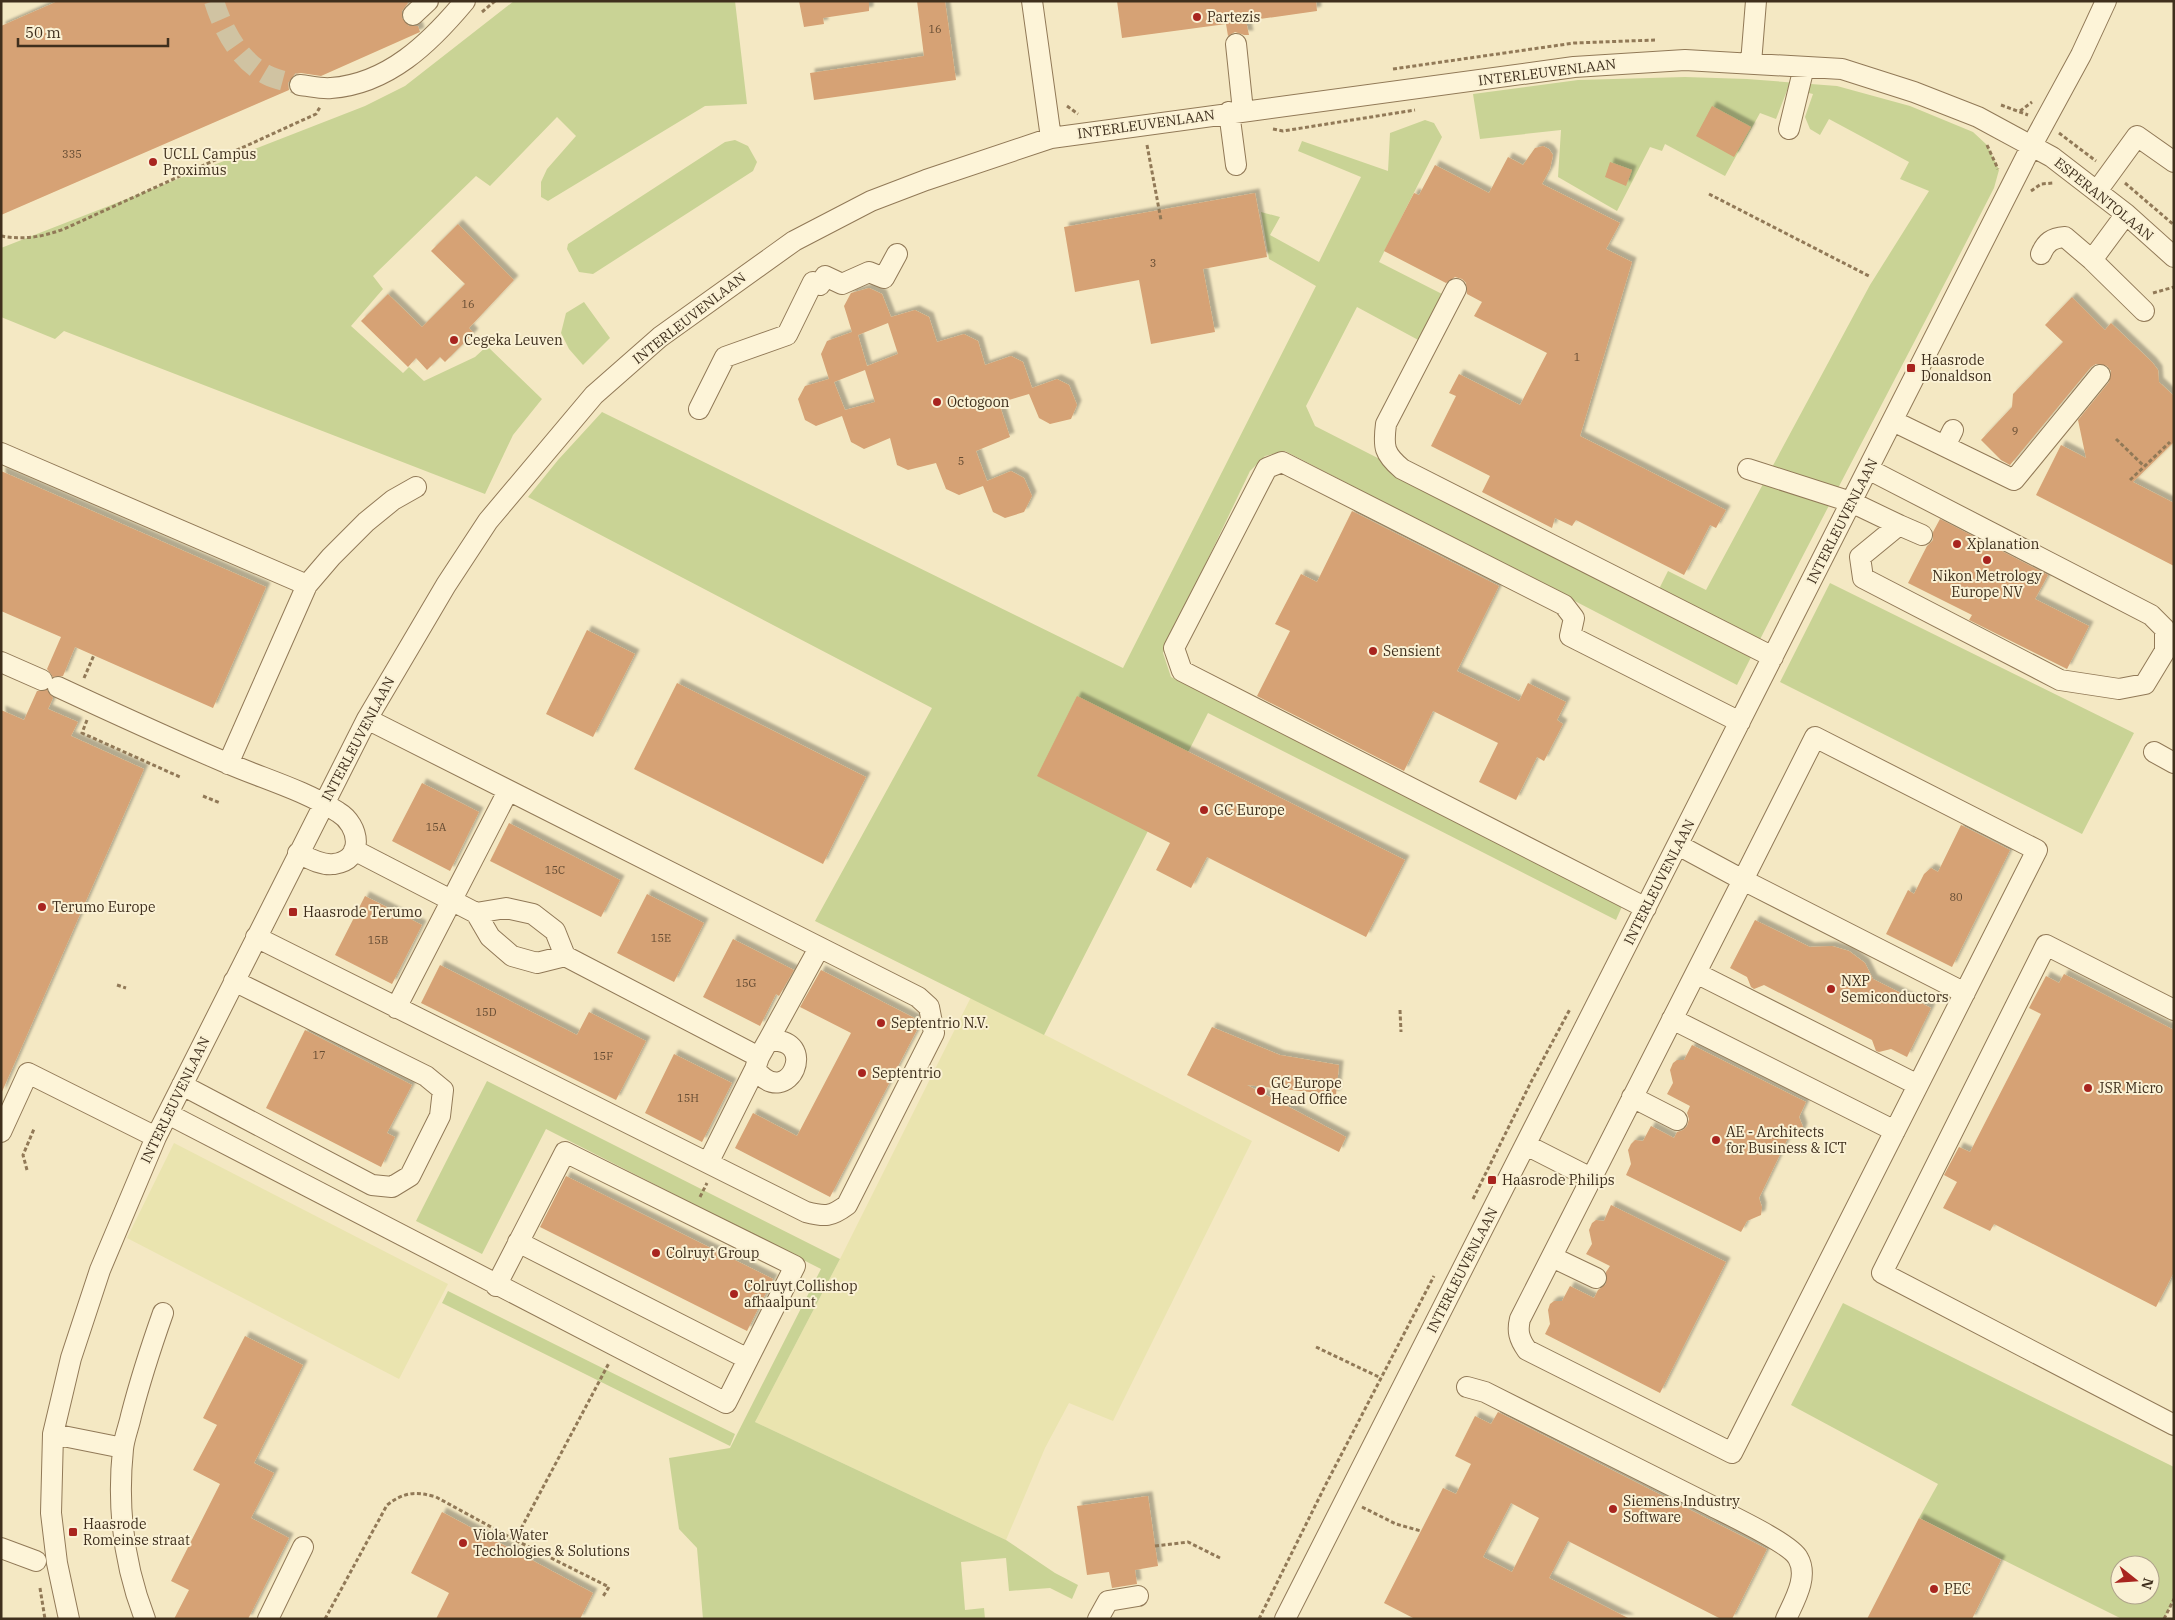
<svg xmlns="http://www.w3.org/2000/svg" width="2175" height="1620" font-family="'IBM Plex Serif',serif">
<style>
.farmland{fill:#eae4af}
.green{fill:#c9d395;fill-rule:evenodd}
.building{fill:#d6a274;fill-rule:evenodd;filter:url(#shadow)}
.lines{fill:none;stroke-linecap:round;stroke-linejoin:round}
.minor-tunnel{stroke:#d0c3a2;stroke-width:20;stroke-dasharray:20 10;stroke-linecap:butt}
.minor-casing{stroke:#917957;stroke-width:22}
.path{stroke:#917957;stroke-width:3;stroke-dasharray:4 2.5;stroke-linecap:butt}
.minor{stroke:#fdf4d8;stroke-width:20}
.poi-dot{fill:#a8251f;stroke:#faf1d4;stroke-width:2}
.labels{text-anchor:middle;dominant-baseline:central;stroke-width:4;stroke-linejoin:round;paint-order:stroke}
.number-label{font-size:11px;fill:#654c33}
.poi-label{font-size:14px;fill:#3f2f1d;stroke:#faf1d4;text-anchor:start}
.street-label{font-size:14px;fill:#3f2f1d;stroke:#faf1d4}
</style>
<defs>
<filter id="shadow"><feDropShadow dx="4.5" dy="-4.5" stdDeviation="1" flood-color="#0004"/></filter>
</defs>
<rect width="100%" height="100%" fill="#f4e8c3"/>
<path class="farmland" d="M971,997l281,144 -139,280 -44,-18 -24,45 -39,92 -251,-118 85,-163z
M174,1143l274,141 -49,95 -272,-141z"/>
<path class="green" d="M514,1h221l12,103 -42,2 -157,95 -7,-4v-15l6,-13 29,-33 -19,-19 -67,69 -14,-10 -103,100 10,13 -32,37 52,47 6,-6 15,14 51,-24 12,-11 55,53 -29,36 -28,59 -421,-163 -9,8 -54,-22v-69l364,-142 40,-20z
M1685,77l62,2 90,7 73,20 63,26 14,13 12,25 -5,18c-85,166 -173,330 -257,497l-452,-234 -20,5 -15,15 -87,182 8,24 453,225 -8,18 -408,-207 -164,322 -229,-114 117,-213 -404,-211 30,-37 44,-48 521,256 193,-382 -47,-27 -8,-47 19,5 -10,18 49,27 42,-85 -63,-26 4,-10 86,30 2,-38 35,-13 9,3 8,14 -63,125 65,33 -22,47 -65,-35 -51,99 9,20 339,173 14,-28 38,19 164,-305 59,-94 -29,-12 9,-17 -80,-43 -9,16 -10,-6 -5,-12 8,-23 -25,-6 -12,31 -16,-6 -35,63 -60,-32 -3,7 -12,-4 -33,64 -59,-34 3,-47 -81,9 -7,-45 105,-14z
M735,140l13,6 9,16 -4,9 -160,103 -14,-2 -12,-23 1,-5 157,-102z
M584,302l26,36 -27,27 -14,-16 -8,-16 5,-20z
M1830,583l304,150 -52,101 -302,-152z
M487,1081l353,178 -85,163 251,118 49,33 23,12 -6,14 -22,-11 -41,3 -3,-33 -45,4 4,48 19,-2 1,11h-282l-6,-71 -18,-19 -10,-71 61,-10 91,-179 -275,-140 -64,125 -66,-33z
M448,1291l287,143 -5,12 -288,-143z
M1843,1303l331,164v132l-10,20h-42l-203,-101 19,-34 -147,-79zM2120,1565h30v30h-30z"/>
<path class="building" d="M58,1h349l1,2 -6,8v7l7,8h9l2,6 -99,44 -20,-3 -6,1 -7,9 1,7 -288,125v-189z
M799,1h70v10l-46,7 1,6 -20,3z
M917,1h28l11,79 -142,20 -4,-27 114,-17z
M1117,1h199l1,10 -71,10 3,14h-5l-9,-3 -7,4 -2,-12 -104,14z
M1712,106l39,21 -17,30 -38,-21z
M1543,146l6,3 4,6 -3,14 -8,15 78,39 -14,26 26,13 -52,174 146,74 -10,18 -6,-3 -26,50 -108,-55 -4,6 -17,-8 -3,10 -70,-36 8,-16 -59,-30 25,-50 -7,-3 10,-19 61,31 27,-52 -73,-37 8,-14 -15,-8 -1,-11 -4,-4 -7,-2 -9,6 -62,-32 30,-58 5,2 16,-30 54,28 19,-36 15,8 12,-17z
M1610,162l22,8 -6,16 -21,-9z
M1255,193l12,64 -64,12 12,63 -64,12 -12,-64 -64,12 -11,-65z
M458,224l56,56 -45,48 5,5 -29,29 -5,-5 -13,13 -11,-12 -8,9 -47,-46 27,-27 34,33 43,-43 -34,-33z
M869,288l13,6 9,23 24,-7 14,7 8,25 27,-8 14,7 7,24 26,-9 12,6 9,26 25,-9 12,6 8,20 -6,14 -21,5 -11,-6 -10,-24 -30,9 11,34 -34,14 11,30 24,-10 13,7 8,18 -8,16 -19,6 -12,-6 -10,-26 -24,9 -13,-6 -10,-26 -28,7 -11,-5 -7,-27 -26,11 -13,-7 -9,-26 -26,10 -11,-6 -7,-21 7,-13 24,-7 -8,-25 6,-13 25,-9 -8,-26 7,-13zM888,323l10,31 -31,12 -9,-31zM865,370l10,32 -30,8 -11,-28z
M2072,297l33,33 6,-7 41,39 6,8 1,12 15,14v46l-41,40 41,21v63l-138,-71 25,-50 25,13 -8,-38 31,-38 2,-11 -4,-5 -11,-2 -5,3 -81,98 -9,-5 -20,-20 31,-33 1,-13 50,-52 -18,-17z
M1,471l265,116 -53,121 -138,-61 -12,29 -10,1 -6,-8 14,-32 -60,-26z
M1352,511l147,75 -42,85 62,30 9,-18 38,19 -9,18 6,4 -19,37 -7,-4 -21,43 -37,-18 19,-39 -65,-32 -29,60 -147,-75 33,-65 -15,-7 26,-50 16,8z
M1940,519l108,56 -13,24 54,27 -22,43 -98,-49 3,-5 -64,-32 19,-37 6,-6v-8z
M587,630l48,24 -42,83 -47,-23z
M677,683l189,94 -43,87 -189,-95z
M47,690l6,8 -5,11 30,13 -7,14 73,33 -143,325v-384l23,10 13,-29z
M1077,696l328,164 -39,77 -159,-80 -16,31 -35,-18 14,-27 -133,-67z
M422,783l57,29 -29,59 -58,-30z
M509,823l111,57 -19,37 -111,-56z
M1961,825l49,25 -58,117 -66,-33 22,-44 6,4 10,-20 7,-6 7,4z
M647,894l57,29 -30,59 -57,-29z
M365,896l57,29 -30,59 -57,-29z
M1755,920l55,27 22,-1 17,5 16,12 8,16 58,29 -24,49 -16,-8 -12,3 -3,-1 -4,-11 -108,-55 -10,4 -3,-2 -4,-10 -17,-9z
M733,939l61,31 -15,26 -3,-2 -16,32 -57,-29z
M440,965l137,70 12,-23 57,29 -30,59 -195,-97z
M821,970l99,51v3l-90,173 -95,-49 18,-35 44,23 54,-103 -51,-26z
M2064,974l110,56v242l-18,35 -162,-83 -4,7 -47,-23 14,-26 -13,-7 15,-28 11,5 71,-138 -12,-6 17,-32 13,7z
M1212,1027l68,28 59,10 -3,30 -89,-10 99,52 -7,15 -152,-77z
M305,1030l107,55 -25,48 8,4 -14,30 -115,-59z
M1692,1045l114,57 -7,15 4,10 -2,7 -14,6 -28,58 3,9 -1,8 -14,6 -6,11 -115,-57 5,-11 -3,-14 3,-6 4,-4 8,1 8,-15 23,12 3,-6 6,-2 4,-4 2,-7 -2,-6 3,-7 -23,-12 6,-11 -3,-13 3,-7 4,-3h7z
M674,1054l58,29 -30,59 -57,-29z
M566,1176l207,103 -26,52 -207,-104z
M1611,1205l115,57 -66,131 -115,-59 5,-10 -2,-14 2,-6 4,-3h8l8,-15 24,12 4,-8 8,-6v-12l4,-6 -24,-12 6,-10 -3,-14 3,-7 4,-3 8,1z
M245,1336l58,29 -49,98 20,10 -23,45 38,20 -41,81h-74l15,-29 -18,-9 49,-97 -27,-14 24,-45 -14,-7z
M1498,1412l269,137 -35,70h-11l-153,-78 -19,37 81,41h-215l-31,-16 59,-115 13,6 15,-30 -16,-8 20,-40 16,8zM1511,1503l28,15 -27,54 -29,-15z
M1148,1496l10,70 -23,4 2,14 -25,4 -3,-16 -22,3 -10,-69z
M442,1512l151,81 -13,26h-144l13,-26 -38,-20z
M1919,1518l82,42 -29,59h-105z"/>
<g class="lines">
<path class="minor-tunnel" d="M214,1c9,29 25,59 53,74 10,5 23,7 33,10"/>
<defs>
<path id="minor" d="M1032,1l19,137
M413,15l15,-14
M1236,44l7,67
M1751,63l5,-62
M300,85c10,1 21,4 31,3 57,-4 99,-45 134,-87
M1229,112l7,53
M1789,129l15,-62
M2097,191l40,-55 37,26
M2041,254c5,-12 11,-16 24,-17l27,23 52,51
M2092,260l34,-46
M1456,289l-70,135c-3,23 -2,30 16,45l371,188
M699,409l26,-52 62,-22 26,-53 7,3 5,-9 17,8 27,-12 15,6 13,-24
M1893,421l121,59 86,-105
M1945,446l8,-16
M1,453l306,132
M1748,469l103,33 48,23 -39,32 3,21 197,102 59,9 26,-5 20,-33v-22l-14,-14 -283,-146
M1899,525l23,10
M1,662l41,18
M58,687c56,26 112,52 169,76 37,16 77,27 111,49 22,13 27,48 -4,52 -12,2 -26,-6 -36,-11
M2154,752l20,11
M228,764l79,-179 24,-28 35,-35 27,-22 23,-13
M1678,845l65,35 72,-143 222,113 -305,603 -205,-103c-8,-11 -10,-19 -7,-31l223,-439 222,113
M354,850l122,63 30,-5 27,6 22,17 10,25
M1646,908l-464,-237 -8,-23 93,-180 15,-6 282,143 10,13 -4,18 170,86
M476,913l14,24 22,19 25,7 28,-7 194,101 -4,12c34,44 66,-34 13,-28l-9,16
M256,937l550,275c19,5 25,5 41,-7l87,-172 -5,-26 -11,-10 -551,-278
M1696,973l222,112
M396,1008l112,-217
M2174,1010l-128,-65 -164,328 292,152
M1672,1019l223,112
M768,1041l51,-93
M182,1085l190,100 20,2 18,-11 30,-60 3,-26 -17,-14 -192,-95
M1632,1097l45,23
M168,1114l558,289 69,-137 -230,-114 -69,134
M1,1132l27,-59 128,64
M1526,1145l65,33
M708,1163l47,-94
M518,1242l230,117
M1552,1257l44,21
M1467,1387l18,5c75,38 150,75 225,113 17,9 80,38 88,53 11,19 -4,43 -12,61
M53,1434l70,14
M1,1548l35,13
M69,1619l-12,-56 -6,-50 2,-79 18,-76 29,-88 56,-133 211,-418 79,-134 42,-64 106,-126 66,-58 134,-96 77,-40 55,-21 125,-42 523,-71 111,-7 157,9 72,23 64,25 74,40 74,57 48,43
M145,1619c-21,-54 -28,-112 -22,-170 1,-11 6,-23 8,-33 9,-35 20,-69 32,-103
M268,1619l35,-72
M1098,1619l10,-18 30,-5
M1285,1619l747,-1474 49,-90 25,-54"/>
</defs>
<use href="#minor" class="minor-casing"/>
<path class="path" d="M482,12l13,-11
M1393,69l181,-26 81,-3
M2001,105l27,10
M1067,106l11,8
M2020,111l12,-9
M1273,129l10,2 132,-21
M2059,133l37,28
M1147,145l14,75
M1987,145l11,24
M2125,183l49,42
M2031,191l10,-7 12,-1
M1709,194l160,82
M1,236c23,4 41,1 63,-7l252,-115 4,-7
M2153,293l21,-6
M2116,439l28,27
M2130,480l40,-38
M84,678l10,-23
M87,720l-5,13 98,44
M203,796l17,7
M117,985l9,3
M1400,1010l1,22
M27,1170l-4,-15 11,-26
M700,1197l7,-14
M1473,1199l58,-117 39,-73
M1316,1347l65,31
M1362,1507l34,17 25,7
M515,1540l94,-177
M1155,1546l33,-4 34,17
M40,1588l5,31
M325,1619l62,-114c17,-13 29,-14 49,-8l79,43 94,47 -7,11
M1259,1619l66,-133 109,-210
M2164,1619l10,-20"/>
<use href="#minor" class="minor"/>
</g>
<g class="poi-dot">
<circle cx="1197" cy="17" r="5"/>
<circle cx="153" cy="162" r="5"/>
<circle cx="454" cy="340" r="5"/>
<rect x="1906" y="363" width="10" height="10" rx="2.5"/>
<circle cx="937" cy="402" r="5"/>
<circle cx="1957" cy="544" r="5"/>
<circle cx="1987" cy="560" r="5"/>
<circle cx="1373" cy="651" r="5"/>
<circle cx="1204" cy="810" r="5"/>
<circle cx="42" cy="907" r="5"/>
<rect x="288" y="907" width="10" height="10" rx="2.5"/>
<circle cx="1831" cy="989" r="5"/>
<circle cx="881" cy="1023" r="5"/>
<circle cx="862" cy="1073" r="5"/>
<circle cx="2088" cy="1088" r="5"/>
<circle cx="1261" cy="1091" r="5"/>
<circle cx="1716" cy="1140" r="5"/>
<rect x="1487" y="1175" width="10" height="10" rx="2.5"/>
<circle cx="656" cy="1253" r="5"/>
<circle cx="734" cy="1294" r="5"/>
<circle cx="1613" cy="1509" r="5"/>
<rect x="68" y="1527" width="10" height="10" rx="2.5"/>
<circle cx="463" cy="1543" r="5"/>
<circle cx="1934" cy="1589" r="5"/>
</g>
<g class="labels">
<g class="number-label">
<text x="935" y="29">16</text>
<text x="72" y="154">335</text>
<text x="1153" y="263">3</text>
<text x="468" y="304">16</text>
<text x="1577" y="357">1</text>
<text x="2015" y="431">9</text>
<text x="961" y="461">5</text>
<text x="436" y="827">15A</text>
<text x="555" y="870">15C</text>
<text x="1956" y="897">80</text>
<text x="661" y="938">15E</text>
<text x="378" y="940">15B</text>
<text x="746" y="983">15G</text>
<text x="486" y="1012">15D</text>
<text x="319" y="1055">17</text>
<text x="603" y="1056">15F</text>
<text x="688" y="1098">15H</text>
</g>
<g class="poi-label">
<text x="1207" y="17">Partezis</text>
<text x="163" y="154">UCLL Campus<tspan x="163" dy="16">Proximus</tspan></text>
<text x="464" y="340">Cegeka Leuven</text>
<text x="1921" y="360">Haasrode<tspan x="1921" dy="16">Donaldson</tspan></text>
<text x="947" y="402">Octogoon</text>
<text x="1967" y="544">Xplanation</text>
<text x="1987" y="576" text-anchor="middle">Nikon Metrology<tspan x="1987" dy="16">Europe NV</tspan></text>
<text x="1383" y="651">Sensient</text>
<text x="1214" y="810">GC Europe</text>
<text x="52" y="907">Terumo Europe</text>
<text x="303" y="912">Haasrode Terumo</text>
<text x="1841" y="981">NXP<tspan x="1841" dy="16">Semiconductors</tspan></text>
<text x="891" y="1023">Septentrio N.V.</text>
<text x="872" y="1073">Septentrio</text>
<text x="1271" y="1083">GC Europe<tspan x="1271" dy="16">Head Office</tspan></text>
<text x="2098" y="1088">JSR Micro</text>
<text x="1726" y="1132">AE - Architects<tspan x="1726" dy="16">for Business &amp; ICT</tspan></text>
<text x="1502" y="1180">Haasrode Philips</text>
<text x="666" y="1253">Colruyt Group</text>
<text x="744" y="1286">Colruyt Collishop<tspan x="744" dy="16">afhaalpunt</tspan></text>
<text x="1623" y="1501">Siemens Industry<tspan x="1623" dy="16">Software</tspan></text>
<text x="83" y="1524">Haasrode<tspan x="83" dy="16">Romeinse straat</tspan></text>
<text x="473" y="1535">Viola Water<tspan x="473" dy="16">Techologies &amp; Solutions</tspan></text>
<text x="1944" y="1589">PEC</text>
</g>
<g class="street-label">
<text transform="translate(1547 72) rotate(-7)">INTERLEUVENLAAN</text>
<text transform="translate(1146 124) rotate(-8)">INTERLEUVENLAAN</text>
<text transform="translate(2104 199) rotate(39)">ESPERANTOLAAN</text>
<text transform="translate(689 318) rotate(-38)">INTERLEUVENLAAN</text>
<text transform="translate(1842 521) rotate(-63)">INTERLEUVENLAAN</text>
<text transform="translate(358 739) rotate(-62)">INTERLEUVENLAAN</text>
<text transform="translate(1659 882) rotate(-63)">INTERLEUVENLAAN</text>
<text transform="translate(175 1100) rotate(-64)">INTERLEUVENLAAN</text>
<text transform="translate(1462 1270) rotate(-63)">INTERLEUVENLAAN</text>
</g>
</g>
<rect width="2175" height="1620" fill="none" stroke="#3f2f1d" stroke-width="5"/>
<g transform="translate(2135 1580) rotate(107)"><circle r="24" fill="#faf1d4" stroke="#afa38b"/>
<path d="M0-4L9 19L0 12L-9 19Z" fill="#a8251f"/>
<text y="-8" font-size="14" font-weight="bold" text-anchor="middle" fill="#3f2f1d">N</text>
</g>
<path d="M18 38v8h150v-8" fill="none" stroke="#3f2f1d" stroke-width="2.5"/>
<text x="25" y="38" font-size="15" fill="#3f2f1d" stroke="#faf1d4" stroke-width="4" paint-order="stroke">50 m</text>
</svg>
